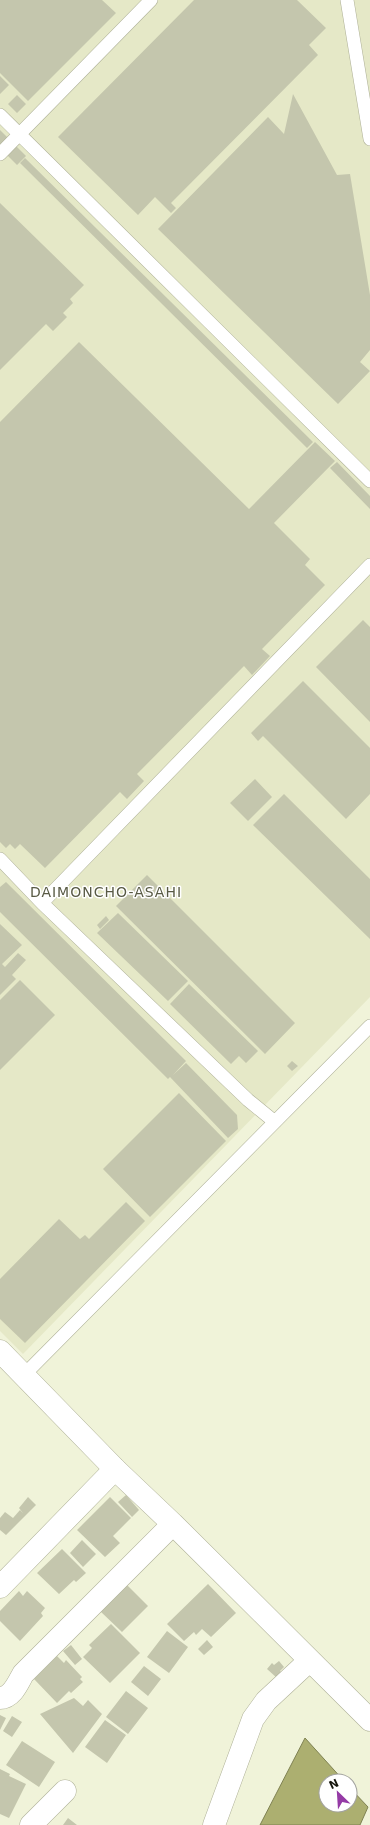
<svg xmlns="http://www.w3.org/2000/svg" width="370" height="1825" font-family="'DejaVu Sans',sans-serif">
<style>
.built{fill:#e5e8c7}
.water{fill:#acaf70;stroke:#7f8152}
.building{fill:#c4c6ad}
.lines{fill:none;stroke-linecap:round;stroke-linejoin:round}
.service-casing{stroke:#afb198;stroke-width:14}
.minor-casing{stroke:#afb198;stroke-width:23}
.tertiary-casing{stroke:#afb198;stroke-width:23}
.service{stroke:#fff;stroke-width:13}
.minor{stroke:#fff;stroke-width:22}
.tertiary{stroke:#fff;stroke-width:22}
.labels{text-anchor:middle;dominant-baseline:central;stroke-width:3;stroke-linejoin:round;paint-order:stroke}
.quarter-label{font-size:14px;letter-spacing:1px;fill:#585a44;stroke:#fff}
</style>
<rect width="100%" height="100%" fill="#f0f3d9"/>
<path class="built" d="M0,0h370v997l-347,357 -23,-23z"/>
<path class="water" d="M305,1738l39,43h-18v24h24v-17l18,19 -8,18h-100z"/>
<path class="building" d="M0,0h102l14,13 -88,88 -28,-28z
M194,0h103l29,28 -17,17 9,10 -147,148 5,5 -5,5 -16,-16 -17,18 -80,-78z
M0,76l9,9 -9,9z
M293,94l44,81 13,-1 20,121v55l-10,12 10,9 -32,33 -180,-175 110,-112 16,17z
M17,95l9,9 -9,9 -9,-9z
M0,130l26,26 -9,9 -17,-17z
M25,158l288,284 -6,6 -287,-285z
M0,203l84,82 -14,14 3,4 -10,10 4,4 -14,14 -7,-7 -46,46z
M79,342l170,167 66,-67 20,19 -61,62 36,36 -5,6 20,20 -63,64 8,7 -18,19 -8,-9 -107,108 7,7 -17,18 -7,-7 -75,76 -25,-24 -5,5 -5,-5 -4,4 -6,-6v-420z
M337,462l33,34v13l-40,-41z
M363,620l7,7v95l-54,-55z
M303,681l67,67v46l-24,25 -83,-83 -5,5 -7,-8z
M255,779l17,18 -24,24 -18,-18z
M284,794l86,85v60l-117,-114z
M147,875l148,148 -30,31 -149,-148z
M6,882l180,179 -13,14 13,-12 51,52 1,14 -10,9 -58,-61 -2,2 -168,-167v-25z
M118,913l70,68 -20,20 -71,-68z
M106,916l3,4 -9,9 -3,-4z
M0,924l22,21 -20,19 3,3 13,-14 8,7 -14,15 4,4 -16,16z
M20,980l35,35 -55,55v-70z
M189,984l69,67 -12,12 -7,-7 -8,8 -61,-60z
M292,1061l6,5 -6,5 -5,-5z
M179,1093l47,48 -76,76 -47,-48z
M126,1202l19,19 -120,122 -25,-24v-40l59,-60 21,20 5,-4 4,4z
M126,1495l13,15 -7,7 -14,-15z
M28,1497l8,8 -30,30 -6,-5v-12l5,-6 8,6 7,-8 3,3 -4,-5z
M110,1497l21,21 -18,18 7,7 -15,14 -28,-27z
M82,1540l14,14 -13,13 -13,-14z
M62,1549l24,24 -10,9 -2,-2 -15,14 -22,-21z
M126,1584l22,22 -26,26 -22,-21z
M208,1584l28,29 -25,24 -9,-8 -6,6 -2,-3 -10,9 -17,-17z
M19,1591l4,5 4,-5 18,17 -4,5 2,3 -23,25 -20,-20v-10z
M111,1624l29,29 -30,30 -27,-26 9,-9 -3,-3z
M167,1631l21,16 -19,26 -22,-16z
M207,1640l6,7 -9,8 -6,-6z
M71,1645l11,14 -7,6 -12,-14z
M57,1656l7,7 2,-3 16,17 -2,2 3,3 -12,11 -2,-2 -12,12 -23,-24z
M279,1661l5,6 -4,4 2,2 -5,5 -10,-9 5,-6 2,2z
M144,1666l17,13 -13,17 -17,-14z
M126,1691l22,17 -20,26 -22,-17z
M74,1698l9,8 5,-6 14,14 -29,39 -33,-39z
M0,1715l6,3 -6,12z
M12,1716l10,6 -10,15 -9,-6z
M105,1720l21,15 -19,28 -22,-16z
M22,1741l33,21 -16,25 -33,-22z
M0,1769l10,5 -1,2 17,8 -17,34 -9,-4z
M68,1818l9,7h-14z"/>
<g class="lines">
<defs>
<path id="service" d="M347,0l23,139
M0,115l370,366
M0,154l151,-154
M0,859l42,44 206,197 27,22
M42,903l328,-338
M24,1375l346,-349"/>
<path id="minor" d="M0,1351l115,118 58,55 197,196
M0,1698c12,0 18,-15 23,-24l150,-150
M31,1825l34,-34
M214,1825l39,-106 13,-18 43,-40"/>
<path id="tertiary" d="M0,1587l115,-118"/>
</defs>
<use href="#service" class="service-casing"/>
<use href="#minor" class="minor-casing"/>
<use href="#tertiary" class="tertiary-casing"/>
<use href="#service" class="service"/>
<use href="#minor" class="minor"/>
<use href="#tertiary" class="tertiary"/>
</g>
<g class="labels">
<g class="quarter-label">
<text x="106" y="892">DAIMONCHO-ASAHI</text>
</g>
</g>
<g transform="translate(338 1793) rotate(335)"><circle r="19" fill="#ffffff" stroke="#a2a29e"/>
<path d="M0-3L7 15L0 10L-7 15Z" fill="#953ba6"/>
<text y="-6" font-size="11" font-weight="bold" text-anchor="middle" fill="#16160d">N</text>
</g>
</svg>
